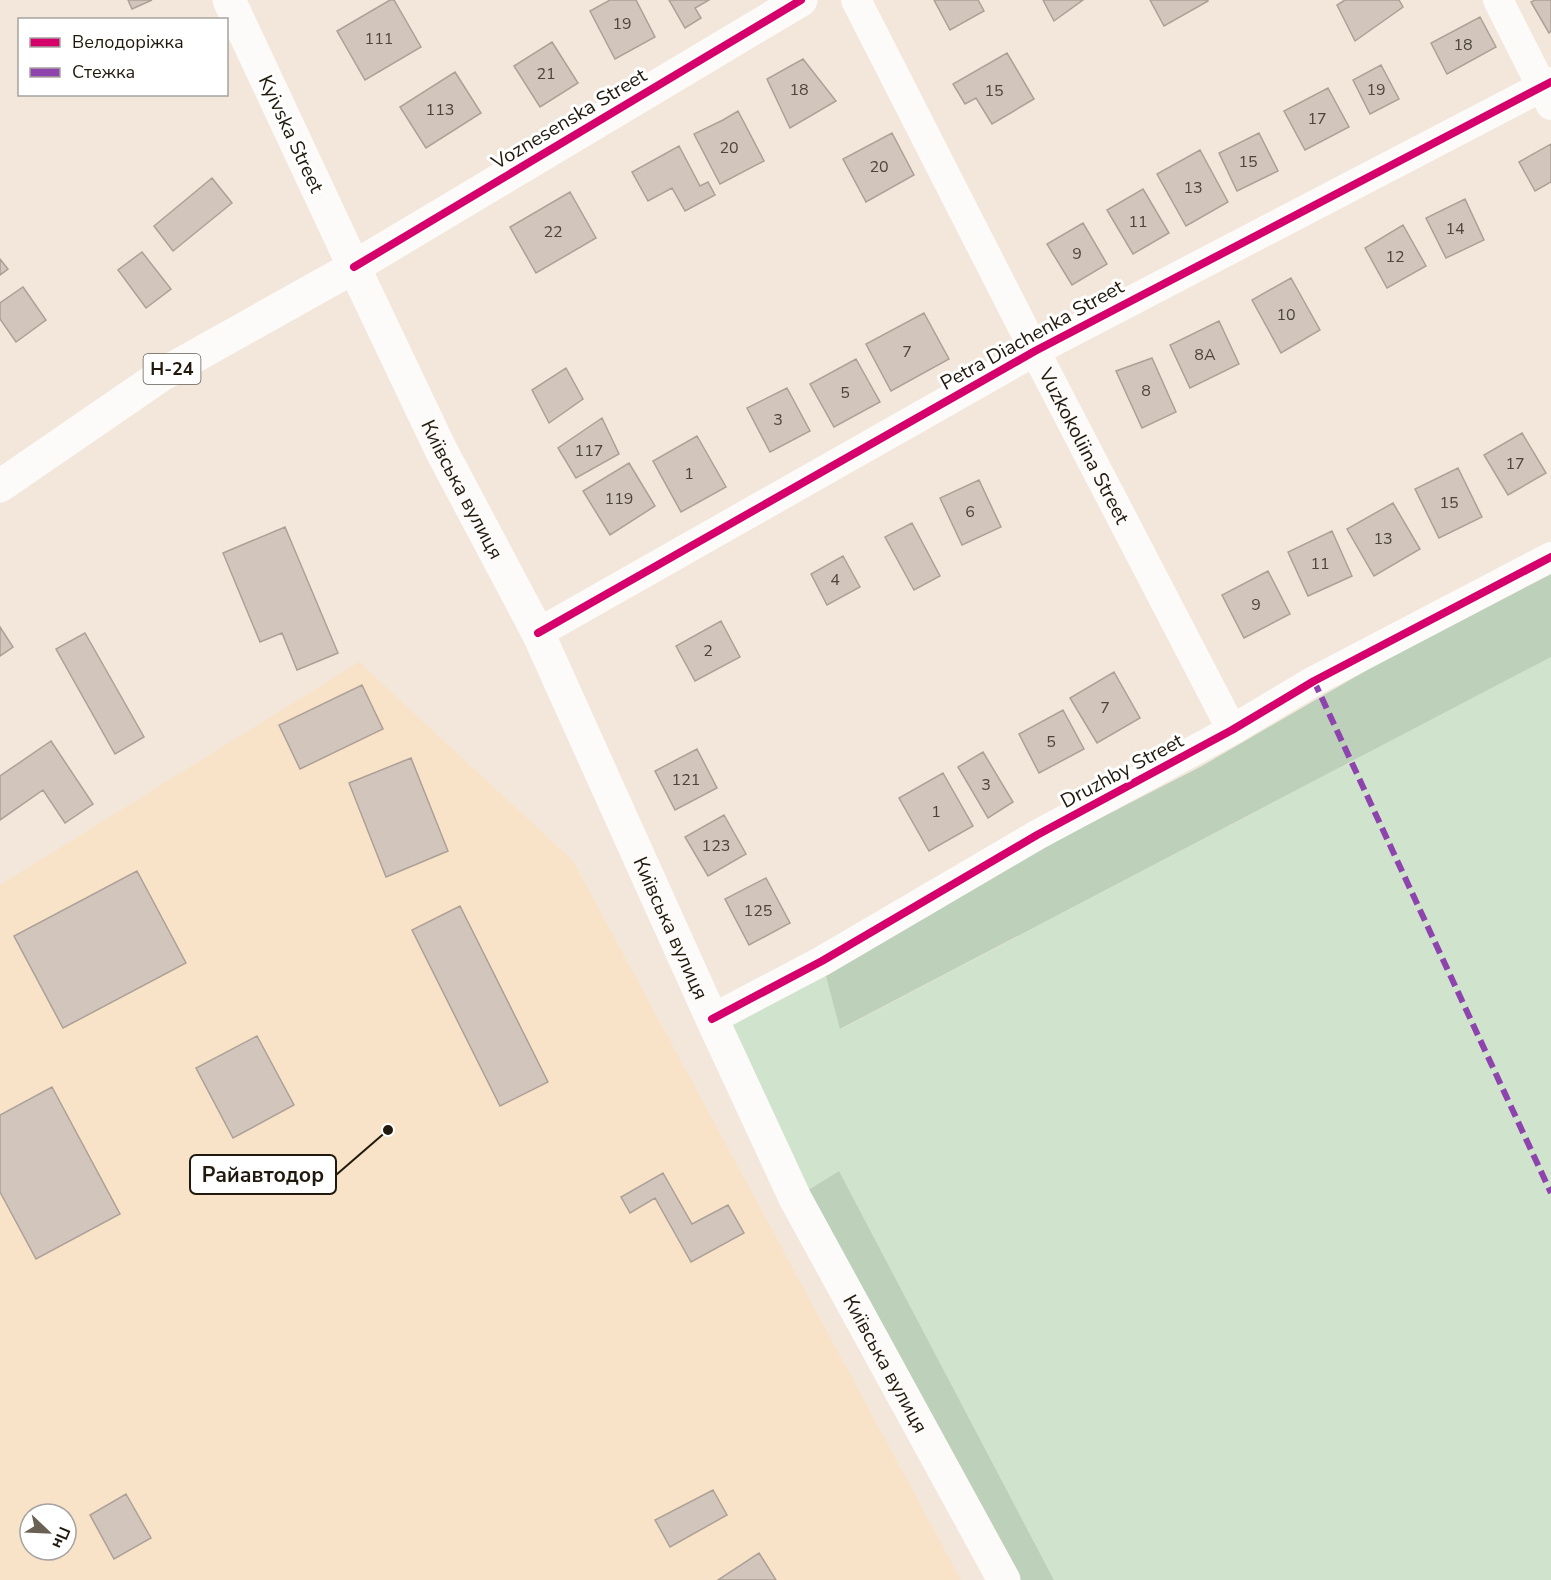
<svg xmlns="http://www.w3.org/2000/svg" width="1551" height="1580" font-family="'Nunito Sans',sans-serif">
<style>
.built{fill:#f8e3c8;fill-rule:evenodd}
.green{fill:#d0e3cc}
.forest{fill:#bdd0b9}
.building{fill:#d2c5bc;stroke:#aca097;stroke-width:1.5}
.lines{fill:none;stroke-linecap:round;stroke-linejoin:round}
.street{stroke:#fdfbf9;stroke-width:30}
.secondary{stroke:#fdfbf9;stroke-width:33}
.primary{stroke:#fdfbf9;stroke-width:33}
.quiet{stroke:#8e44ad;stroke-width:6;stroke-dasharray:12 6;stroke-linecap:butt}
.cycleway-casing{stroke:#fff;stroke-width:11}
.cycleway{stroke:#d6006c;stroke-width:8}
.labels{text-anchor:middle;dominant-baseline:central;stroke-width:6;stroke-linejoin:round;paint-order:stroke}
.number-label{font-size:16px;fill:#4d4439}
.shield{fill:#fff;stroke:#645e56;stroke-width:1.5}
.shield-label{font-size:18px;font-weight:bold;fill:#21190d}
.street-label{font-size:20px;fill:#21190d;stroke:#fff}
.leader{fill:none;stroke:#21190d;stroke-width:2}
.callout-dot{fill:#21190d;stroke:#fff;stroke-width:2}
.callout{fill:#fff;stroke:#21190d;stroke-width:2}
.callout-label{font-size:21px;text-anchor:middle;font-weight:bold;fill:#21190d}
</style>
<rect width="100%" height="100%" fill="#f2e7da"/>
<path class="built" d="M359,662l214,199 388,719h-961v-695zM30,1514h36v36h-36z"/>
<path class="green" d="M1551,657v923h-497l-215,-409 -44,27 -83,-179 110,-58 19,68z"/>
<path class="forest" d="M1551,563v94l-711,372 -18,-68 380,-195z
M839,1171l215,409h-50l-209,-382z"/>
<path class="building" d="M128,0h24l-20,9z
M390,0h4l27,47 -56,33 -28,-49z
M610,0h26l19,37 -40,22 -25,-48z
M669,0h40l-14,8 6,10 -16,10z
M934,0h44l6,11 -34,19z
M1043,0h40l-29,21z
M1150,0h58v1l-44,25z
M1345,0h54l4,7 -48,34 -18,-36z
M1535,0h16v31l-2,2 -18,-31z
M1480,17l16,30 -49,27 -16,-31z
M552,42l26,41 -38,24 -26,-41z
M1007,53l27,46 -42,25 -16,-26 -11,6 -12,-20z
M803,59l33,42 -46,27 -23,-49z
M1381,65l18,34 -29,15 -17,-34z
M455,72l26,41 -55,35 -26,-41z
M1328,88l21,39 -44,23 -21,-39z
M738,111l26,50 -44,23 -26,-50 29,-14z
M892,133l22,42 -48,27 -23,-43z
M1259,133l19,38 -41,20 -18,-38z
M1551,144v38l-16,9 -16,-29z
M679,146l21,40 8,-4 7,13 -30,16 -13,-23 -24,13 -16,-29z
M1200,150l28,52 -42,24 -29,-52z
M212,178l20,25 -59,48 -19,-25z
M1143,189l26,44 -36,21 -26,-44z
M570,192l26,46 -60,35 -26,-46z
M1465,199l19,41 -38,18 -20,-40z
M1083,223l24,41 -35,21 -25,-41z
M1403,225l23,41 -39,22 -22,-40z
M142,252l29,37 -25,19 -28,-38z
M0,259l8,10 -8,6z
M1291,278l29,52 -39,23 -29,-53z
M23,287l23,33 -30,22 -16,-23v-16z
M924,313l25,46 -58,32 -25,-47z
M1219,321l20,43 -49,24 -20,-43z
M1152,358l24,54 -34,16 -26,-57z
M856,359l24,43 -46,25 -24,-43z
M566,368l17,31 -34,24 -17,-33z
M787,388l23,43 -40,21 -23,-44z
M602,418l17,36 -43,24 -18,-30z
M1522,433l24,40 -38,22 -24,-40z
M697,436l29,51 -45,25 -28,-51z
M629,463l26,43 -45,29 -27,-44z
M1458,468l24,49 -43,21 -24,-49z
M979,480l22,47 -39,18 -22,-47z
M1393,503l27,46 -46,27 -27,-47z
M912,523l28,53 -26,14 -29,-53z
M285,527l53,126 -41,17 -15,-37 -22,9 -37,-89z
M1332,531l20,45 -44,20 -20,-44z
M843,556l17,31 -33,18 -16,-31z
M1268,571l22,43 -46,24 -22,-43z
M721,621l19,36 -45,24 -19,-35z
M0,627l13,20 -13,9z
M85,633l59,104 -29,17 -59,-105z
M1114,672l26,46 -43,25 -27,-45z
M362,685l21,44 -83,40 -21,-44z
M1063,710l21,39 -45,24 -20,-39z
M51,741l42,63 -28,19 -22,-33 -43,30v-44z
M697,749l20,39 -42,22 -20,-39z
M983,752l30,50 -25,16 -30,-51z
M411,758l37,93 -62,26 -37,-94z
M943,773l30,53 -44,25 -30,-53z
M724,815l22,39 -38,22 -23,-39z
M137,871l49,92 -123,65 -49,-92z
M766,878l24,45 -41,22 -24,-46z
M460,906l88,176 -48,24 -88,-176z
M257,1036l37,69 -61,33 -37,-70z
M52,1087l68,127 -84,45 -36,-67v-77z
M663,1173l29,51 36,-19 16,28 -53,29 -36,-64 -25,15 -9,-16z
M713,1490l14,25 -57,32 -15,-27z
M126,1494l25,44 -37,21 -24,-44z
M759,1553l17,27h-58z"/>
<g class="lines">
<g class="street">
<path id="s1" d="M856,0l179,351 197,379"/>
<path d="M1498,0l53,105"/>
<path d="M538,633l497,-282 516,-269"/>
<path d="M712,1019l110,-58 215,-126 195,-105 82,-49 237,-124"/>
</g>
<path class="secondary" id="s2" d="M801,0l-447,267 87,183 97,183 174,386 83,179 209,382"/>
<path class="primary" d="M0,486l163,-112 191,-107 -125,-267"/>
<path class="quiet" d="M1314,681l237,512"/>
<defs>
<path id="cycleway" d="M354,267l447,-267
M538,633l497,-282 516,-269
M712,1019l110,-58 215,-126 195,-105 82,-49 237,-124"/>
</defs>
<use href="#cycleway" class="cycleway-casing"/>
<use href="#cycleway" class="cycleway"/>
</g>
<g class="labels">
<g class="number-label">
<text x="622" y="24">19</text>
<text x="379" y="39">111</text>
<text x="1463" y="45">18</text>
<text x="546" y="74">21</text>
<text x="799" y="90">18</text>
<text x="1376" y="90">19</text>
<text x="994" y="91">15</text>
<text x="440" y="110">113</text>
<text x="1317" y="119">17</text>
<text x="729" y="148">20</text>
<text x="1248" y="162">15</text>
<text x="879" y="167">20</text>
<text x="1193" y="188">13</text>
<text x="1138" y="222">11</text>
<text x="1455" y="229">14</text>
<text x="553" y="232">22</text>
<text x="1077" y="254">9</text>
<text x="1395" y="257">12</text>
<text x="1286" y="315">10</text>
<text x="907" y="352">7</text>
<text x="1205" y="355">8А</text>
<text x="1146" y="391">8</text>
<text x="845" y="393">5</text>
<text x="778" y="420">3</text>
<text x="589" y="451">117</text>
<text x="1515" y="464">17</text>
<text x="689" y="474">1</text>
<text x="619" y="499">119</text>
<text x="1449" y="503">15</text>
<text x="970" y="512">6</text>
<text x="1383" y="539">13</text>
<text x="1320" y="564">11</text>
<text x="835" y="580">4</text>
<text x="1256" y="605">9</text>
<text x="708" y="651">2</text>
<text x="1105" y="708">7</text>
<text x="1051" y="742">5</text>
<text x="686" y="780">121</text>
<text x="986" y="785">3</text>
<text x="936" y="812">1</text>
<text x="716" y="846">123</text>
<text x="758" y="911">125</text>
</g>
<rect class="shield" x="143.5" y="354" width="57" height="30" rx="4.5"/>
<g class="shield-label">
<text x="172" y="369">Н-24</text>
</g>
<g class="street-label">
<text transform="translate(569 119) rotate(-31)">Voznesenska Street</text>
<text transform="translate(291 134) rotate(65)">Kyivska Street</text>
<text transform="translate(1032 335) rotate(-29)">Petra Diachenka Street</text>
<text stroke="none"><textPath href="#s1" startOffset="501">Vuzkokoliina Street</textPath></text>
<text stroke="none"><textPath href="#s2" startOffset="768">Київська вулиця</textPath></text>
<text transform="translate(1122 771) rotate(-28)">Druzhby Street</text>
<text stroke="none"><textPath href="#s2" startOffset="1254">Київська вулиця</textPath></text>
<text stroke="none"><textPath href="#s2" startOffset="1740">Київська вулиця</textPath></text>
</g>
</g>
<path class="leader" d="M388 1130L336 1175"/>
<circle class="callout-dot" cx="388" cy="1130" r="6"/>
<rect class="callout" x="190" y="1155" width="146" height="39" rx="6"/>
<g class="callout-label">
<text x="263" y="1182">Райавтодор</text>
</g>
<rect x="18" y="18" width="210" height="78" fill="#ffffff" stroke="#a6a39e" stroke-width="1.5"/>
<rect x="30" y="38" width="30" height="9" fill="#d6006c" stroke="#a6a39e" stroke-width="1.5"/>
<text x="72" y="48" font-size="18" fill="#21190d">Велодоріжка</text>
<rect x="30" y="68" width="30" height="9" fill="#8e44ad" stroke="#a6a39e" stroke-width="1.5"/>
<text x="72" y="78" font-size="18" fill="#21190d">Стежка</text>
<g transform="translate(48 1532) rotate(113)"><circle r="28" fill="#ffffff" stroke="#a6a39e" stroke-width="1.5"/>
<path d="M0-4.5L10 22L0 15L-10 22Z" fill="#6a6155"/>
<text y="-9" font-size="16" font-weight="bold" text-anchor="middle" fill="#21190d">Пн</text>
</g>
</svg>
